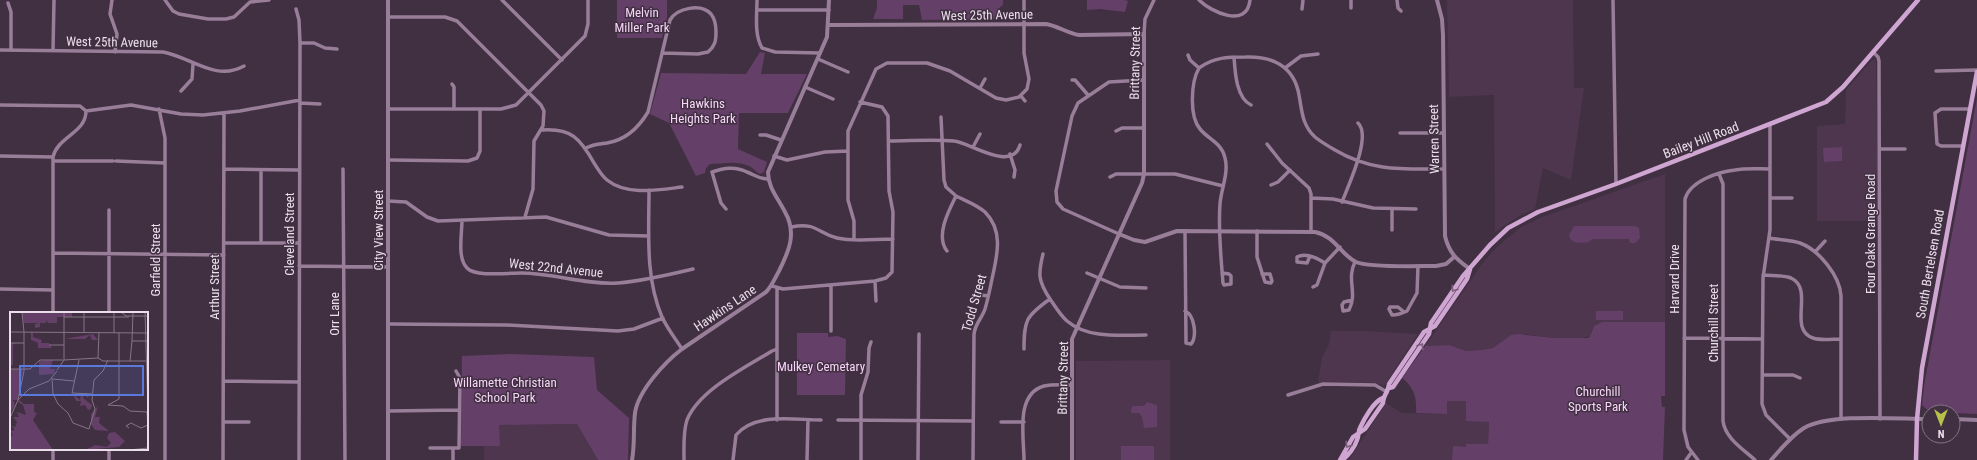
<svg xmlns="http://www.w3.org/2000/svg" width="1977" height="460" font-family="'Roboto Condensed',sans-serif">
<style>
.built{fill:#4d364e}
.green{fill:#643f67}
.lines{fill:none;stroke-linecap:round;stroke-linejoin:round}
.minor{stroke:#987e99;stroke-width:3.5}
.tertiary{stroke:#987e99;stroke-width:4}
.secondary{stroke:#cfa5d1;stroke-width:4.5}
.oneway{stroke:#7a5e7b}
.labels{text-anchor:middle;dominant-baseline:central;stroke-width:3;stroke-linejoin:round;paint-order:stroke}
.park-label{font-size:13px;fill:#f6d5f7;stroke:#412f42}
.street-label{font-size:13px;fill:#eadeea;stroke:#412f42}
.inset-road{fill:none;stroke:#857585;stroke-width:1}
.view{fill:#5a79dd;fill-opacity:0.15;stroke:#5a79dd;stroke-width:2}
.inset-edge{fill:none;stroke:#eadeea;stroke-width:2}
</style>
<rect width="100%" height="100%" fill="#412f42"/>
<path class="built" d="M1447,0h126l1,88h10l-13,92 -28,-12 -8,41 -16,7 -24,16 -1,-137 -45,2z
M1872,60h3l1,3 3,158h-62v-95l28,-2 1,-34z
M1665,174v148h-63l-8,4 -4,10 -7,2h-28l-31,-4 -31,14 -12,2 -15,1 -40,-6 58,-84 14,-15 23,-19 21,-10z
M1331,331h36l51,3 -34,52 -7,-3 -59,-1 4,-24 7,-14z
M1170,360v100h-94v-99z
M1447,401h19l23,21 -1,22h-21l-1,3h-13l-1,13h-103l37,-57 16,10 44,1z
M577,424l21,36h-114v-14l15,-21z"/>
<path class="green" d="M617,0h50v17l-5,21h-45z
M877,0h126v5l-4,3v11l-77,1 -3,-15h-16v14h-30l4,-11z
M1087,0h37l4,1 -3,11 -25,-3 -13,1z
M760,52l5,1 -4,21h46l-19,39h-49l-1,36 29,13 -3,10 -4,2c-4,-2 -7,-6 -11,-8 -12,-6 -26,-2 -39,-2l-4,4 -1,5 -9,3 -27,-53 -19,-9 11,-41 85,1z
M1977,98v316l-47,-2 -8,-7 2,-19z
M1842,147v14l-18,1 -1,-14z
M1574,226h61l4,2 1,10 -5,5h-5l-1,-4h-37l-3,3c-8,1 -18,3 -20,-7z
M1596,311h27v9h-27z
M1602,322h63v74h-4l1,11h3l-2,53h-211l1,-14 13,1v-3h22l1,-22 -23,-1v-20h-19v13l-31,-1c1,-15 -2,-26 -14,-35l24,-33 4,1 19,-1 17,6 15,-1 12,-2 18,-13 6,-1 38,4h33l2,-2 4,-10z
M797,333h31v4l9,-1 9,3 -1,56h-48z
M511,354l83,3 3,33 32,28 -1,42h-30l-21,-36 -78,1 1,21h-39l1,-90z
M1147,402l10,3v22l-13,1 -2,-11 -3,-4h-8l1,-7h12z
M1121,446h33v14h-33z"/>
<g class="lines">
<path class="minor" d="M112,0l-2,14 7,20 -2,18
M165,0l8,11 6,3 29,5h18l8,-2 16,-15 19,-2
M502,0l60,60
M757,0c0,15 -3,34 5,48l13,4 45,1
M1199,0c12,12 48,29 51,0
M1351,0v8
M1397,0l1,8 3,3
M1613,0l3,184
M8,3l3,9v38
M296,9l3,11 1,23 -1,417
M1302,9l1,-9
M757,10h72
M388,17h57l12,4 84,84 3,6 -1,15 -9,15 -1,48 -8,28
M1144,34l1,-15 9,-19
M300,43h14l11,5 12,1
M0,50l163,2c28,5 52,30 81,14
M53,51l1,-51
M1873,52l5,5 1,4 1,358
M1188,55l2,5 9,8c15,-11 29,-11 47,-11 26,-1 48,9 53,38 3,16 3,30 16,42 6,5 13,9 20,13 37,22 69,19 109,19
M1234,57c1,14 2,41 17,48
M818,59l30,13
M1199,68c-8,14 -10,48 1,61 9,11 22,14 25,29 4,15 -4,31 -5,46 -2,26 1,53 3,79l1,2 7,-1v-8l-2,-2 -7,-1
M1285,68l16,-12 17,-2
M1936,71l41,-1
M1072,80h3l13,15
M452,84l2,3v22
M805,87l28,12
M980,88l5,-9
M181,91l11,-12 1,-15
M1021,96l4,5
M300,103l20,1
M0,105l80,1 6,5
M159,109l6,29v322
M388,109h113l15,-4 69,-69 3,-12v-24
M86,111l45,-6 50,9 22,1 37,-4 60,-11
M941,117l3,63 2,7 10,9
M1770,125v105l-7,48 -1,126 4,11 24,24
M542,130c29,-2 38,8 52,33 4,6 7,12 13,17 20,16 51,10 75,7
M1116,131l6,-3h22
M1400,133h44
M760,135h6l15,5
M889,141c21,0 44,-2 65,0 15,1 58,32 66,4
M1267,144l15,19 27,25 2,6v37
M1963,146h-22l-4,-2 -2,-31 6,-4h29
M973,147l7,-13
M586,148c7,-4 13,-4 21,-5 19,-3 32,-16 41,-31l22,-92c7,-12 31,-17 41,-6 4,5 5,12 5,18 0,9 -1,14 -8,20l-10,2 -35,-1
M1879,149h26
M1010,154l5,16 -1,7
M0,156l53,1
M774,156l13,4 38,-8 23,-1
M388,160l80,1 9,-3 3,-7v-42
M53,161h60
M116,161l49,2
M224,169l75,1
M343,169l2,291
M1719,174l4,10v237c2,17 20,28 32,39
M1110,177l6,-3h59l48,12
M1271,185l7,-3 12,-12
M649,190c0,43 -4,87 13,127 5,11 13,21 20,32
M1311,198l22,1 40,9 43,1
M1770,198h22
M388,201l18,1 21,15 11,4 108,-4 63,18 40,1
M1342,202c6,-16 30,-66 16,-79
M726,209l-5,-6 -9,-31c12,-4 23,-6 35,0 8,3 12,7 21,7
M462,220c0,14 -5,38 5,48 8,9 41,5 54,5 32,0 63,12 97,10 25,-2 50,-8 75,-14
M791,227c27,-5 25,6 46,11 17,4 38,1 56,1
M1392,230v-21
M1185,231l1,110v2l5,1c6,-7 4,-29 -6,-33
M1257,231v26l8,25 6,1 1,-2 -2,-7h-8
M1119,234l-56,-25 -6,-7 -1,-11 16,-75 6,-13 31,-21 35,-2
M1769,238c10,2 22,2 31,5 19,7 40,33 41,53v123
M854,239v-18l-6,-21v-69l28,-62 11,-6h40l23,8 46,27 10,2 13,-3 8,-8 2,-10 -5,-26v-53
M224,243h75
M261,243v-73
M947,251c-12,-15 2,-41 9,-55 10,5 21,9 29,16 19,19 12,44 7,67 -2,10 -4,20 -7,30 -3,9 -10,15 -11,25l-1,126
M1815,252l10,-11
M53,253l171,2
M1310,256l-3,7 -10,-1v-5c9,-5 20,1 28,6
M299,266l89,1
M1087,273l33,14 26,1
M1763,275c9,1 20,0 28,3 24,11 -4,51 22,60 8,3 19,1 28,1
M875,281l1,20
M831,285v46
M772,286l11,3 92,-8 11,-3 6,-6 1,-60 -4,-21 -1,-75 -6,-9 -22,-5
M1313,287l4,-2 8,-22 15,-16
M0,289l53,1
M777,289v131
M974,294l14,2
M1050,299c5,7 10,16 17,22 21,18 54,14 79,14
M1352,300l-8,2 -2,3 1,6 6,-1c9,-17 -3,-31 6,-48
M1404,312l-6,-5h-8l-1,2 3,6c6,0 9,-1 15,-4l10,-18 1,-27
M53,313v-156c5,-21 33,-24 33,-46
M109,313v-103
M389,324l118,1 111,6 16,-2 29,-11
M1684,338l78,1
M1024,349c0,-29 2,-33 26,-50 -12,-18 -12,-25 -7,-45
M1763,375h30l7,3
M224,381l75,1
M1288,395l35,-11 52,1 12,7
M389,411l70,-1
M838,420l135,1
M224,422h25
M1001,422h23
M430,448h29l1,-70 -4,-7
M53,449v11
M109,460v-11
M223,460l1,-346
M453,460v-12
M684,460c0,-13 -1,-28 3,-40 12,-30 59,-53 85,-69l5,-2
M733,460l3,-25c19,-23 59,-15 85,-15
M807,460l1,-40
M861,460v-65l7,-23 1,-24 2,-6
M918,460l1,-126
M1024,460c0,-23 -9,-66 20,-74 9,-2 19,-1 28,-1
M1686,460l5,-7
M1698,460l-10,-13 -4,-17 1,-231c5,-18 33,-27 50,-29 11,-2 23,-1 35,-1"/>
<path class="tertiary" d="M388,0v460
M1437,0l5,19 1,16 2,201c4,17 12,24 25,33
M829,25l217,-1c12,2 21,9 33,11l65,-1v140l-2,9 -70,156v121
M1119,234l15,6 11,2 32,-11 138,1c20,4 25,22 41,30 14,6 63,4 80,4l10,-2 8,-7
M1953,419l24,1
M632,460c3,-15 1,-31 3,-47 3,-22 30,-51 47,-64l84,-57c6,-6 9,-14 13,-21 10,-20 18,-38 6,-59 -7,-14 -17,-24 -17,-40l59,-135 2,-37
M1771,460c10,-11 20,-24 33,-32 26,-15 93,-9 125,-9"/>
<path class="secondary" d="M1389,388l4,-1 36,-53 2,-11 32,-47 27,-31 18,-17 30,-16 78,-28 210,-82 17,-15 75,-87
M1340,460l13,-23 12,-8 18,-26c0,-8 6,-12 6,-19l35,-52 11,-6 32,-47 3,-10
M1342,460c6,-4 13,-13 15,-20 2,-4 1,-9 3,-12 4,-9 14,-27 23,-30
M1916,460l1,-41 5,-51 55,-296"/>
</g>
<defs><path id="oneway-chevron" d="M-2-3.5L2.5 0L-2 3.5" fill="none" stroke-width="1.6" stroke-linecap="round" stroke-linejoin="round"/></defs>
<g class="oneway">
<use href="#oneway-chevron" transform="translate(1454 289) rotate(124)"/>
<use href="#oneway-chevron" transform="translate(1421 346) rotate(-56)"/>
<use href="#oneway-chevron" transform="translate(1348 445) rotate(123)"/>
</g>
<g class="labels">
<g class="park-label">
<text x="642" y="12">Melvin<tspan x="642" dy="15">Miller Park</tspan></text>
<text x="703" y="103">Hawkins<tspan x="703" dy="15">Heights Park</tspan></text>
<text x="821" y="366">Mulkey Cemetary</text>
<text x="505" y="382">Willamette Christian<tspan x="505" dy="15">School Park</tspan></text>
<text x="1598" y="391">Churchill<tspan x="1598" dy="15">Sports Park</tspan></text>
</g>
<g class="street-label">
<text transform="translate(987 15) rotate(-1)">West 25th Avenue</text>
<text transform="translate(112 42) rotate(1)">West 25th Avenue</text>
<text transform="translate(1135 63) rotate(-89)">Brittany Street</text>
<text transform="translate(1434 139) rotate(-91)">Warren Street</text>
<text transform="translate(1701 140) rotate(-21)">Bailey Hill Road</text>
<text transform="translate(378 230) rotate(-90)">City View Street</text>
<text transform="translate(289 234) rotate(-90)">Cleveland Street</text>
<text transform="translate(1870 234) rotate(-90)">Four Oaks Grange Road</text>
<text transform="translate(155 260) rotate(-90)">Garfield Street</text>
<text transform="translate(1930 264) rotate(-80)">South Bertelsen Road</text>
<text transform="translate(556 268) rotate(6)">West 22nd Avenue</text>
<text transform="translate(1674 279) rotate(-90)">Harvard Drive</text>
<text transform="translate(214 287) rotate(-90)">Arthur Street</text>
<text transform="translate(974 303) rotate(-74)">Todd Street</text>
<text transform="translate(725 308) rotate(-34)">Hawkins Lane</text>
<text transform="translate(334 314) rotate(-90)">Orr Lane</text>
<text transform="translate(1713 323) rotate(-90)">Churchill Street</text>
<text transform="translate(1063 378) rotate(-89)">Brittany Street</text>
</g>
</g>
<g transform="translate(10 312)">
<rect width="138" height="138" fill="#412f42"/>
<path d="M12,0h50v5h-15v6h-9l-2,-3v3h-6v4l-5,1v-4l4,-1h-15zM21,20h2v5l9,3 -1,3h8l3,5h-14v-5l-7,-3zM83,22l5,6h-6l-2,-5 -5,4h-21zM0,31h6l-3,2v20l-3,1zM43,48l-3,9h5l-1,5 -15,1v-14zM0,57h13l-5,31h-5l2,4 -2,-1 2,2 -5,9zM63,82l7,6 1,-6h8l-1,4 -4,-3 -1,3 9,7 -1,4 -3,1 -3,-5 -5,1 1,-5h-5zM9,88l5,4h10v8l3,1 -4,7 20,30h-43v-15l3,1 -3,-6 4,1v-3l-4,-2 5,1 2,-5 -4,-5h6l-2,-5 9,3 -3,-10 -5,-3zM88,94l-3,11h5l-1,6 10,8 -14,-1 -4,-6v-10zM105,120l10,9 -6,6 -34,3 10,-5 12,2 4,-4 -4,-5 2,-5z" fill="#643f67"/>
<path class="inset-road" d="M12,0l2,20M111,0l5,4h22M123,0l-1,29h16M135,0l3,100M54,5h65M0,20l138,1M54,20v-20M74,20v-20M104,21v-21M109,21v66l-11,6 15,1 7,5 17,1 1,17M0,31h14M39,33h15M88,46l1,-26M54,48l34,-2 5,3h45M69,48l-7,33 20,1M120,49l2,-20M0,57h20l10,-9h23M47,58l7,-10v-28M42,66l1,16 5,10 10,9 5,10 16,6 6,-20 -3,-9 2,-20 9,-9 5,-11M43,67l21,2M8,88l6,-29v-39M0,106l8,-18 11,-11 20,-8 8,-10M119,116l-3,-2 5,-3 10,5 7,-3M119,138l19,-2"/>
<path class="view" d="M10,54h123v29h-123z"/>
<rect width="138" height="138" class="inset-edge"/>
</g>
<g transform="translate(1941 424) rotate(180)"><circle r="19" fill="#412f42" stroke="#857585"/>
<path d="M0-3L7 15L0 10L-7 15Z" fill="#b6c149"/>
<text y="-6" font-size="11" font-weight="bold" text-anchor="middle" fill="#eadeea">N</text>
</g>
</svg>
